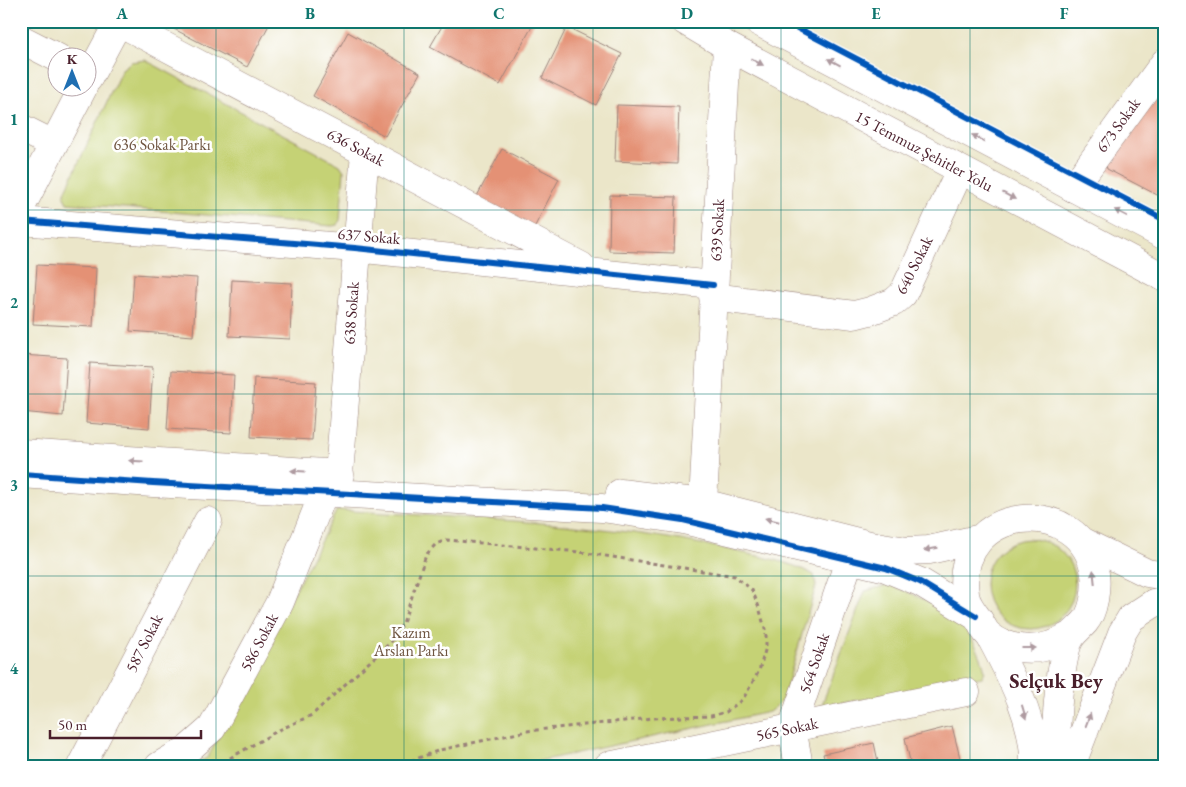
<svg xmlns="http://www.w3.org/2000/svg" width="1186" height="787" font-family="'EB Garamond',serif">
<style>
.green{fill:#c5d274;stroke:#887850}
.building{fill:#e49174}
.lines{fill:none;stroke-linecap:round;stroke-linejoin:round}
.minor-casing{stroke:#9a827a;stroke-width:29}
.major-casing{stroke:#9a827a;stroke-width:29}
.path{stroke:#9a827a;stroke-width:3;stroke-dasharray:4 4;stroke-linecap:butt}
.minor{stroke:#fff;stroke-width:28}
.major{stroke:#fff;stroke-width:28}
.cycleway-casing{stroke:#fff;stroke-width:9}
.cycleway{stroke:#0057b8;stroke-width:6}
.oneway{fill:#ae9aa0}
.grid{fill:none;stroke:#0f766e;stroke-width:1;stroke-opacity:0.55}
.labels{text-anchor:middle;dominant-baseline:central;stroke-width:5;stroke-linejoin:round;paint-order:stroke}
.street-label{font-size:16px;fill:#4a1f2b;stroke:#fff}
.park-label{font-size:16px;fill:#6f5541;stroke:#fff}
.district-label{font-size:21px;font-weight:bold;fill:#4a1f2b;stroke:#fff}
.neatline{fill:none;stroke:#0f766e;stroke-width:2}
.grid-label{font-size:16px;text-anchor:middle;font-weight:bold;fill:#0f766e}
</style>
<rect width="100%" height="100%" fill="#fff"/>
<filter id="ink" filterUnits="userSpaceOnUse"><feTurbulence type="fractalNoise" baseFrequency=".02" numOctaves="2"/><feDisplacementMap in="SourceGraphic" scale="10" xChannelSelector="R" yChannelSelector="G"/><feConvolveMatrix kernelMatrix="1 2 1 2 8 2 1 2 1" color-interpolation-filters="sRGB"/></filter>
<filter id="wash" filterUnits="userSpaceOnUse"><feTurbulence type="fractalNoise" baseFrequency=".0096" numOctaves="4" result="noise"/><feDisplacementMap in="SourceGraphic" scale="20" xChannelSelector="R" yChannelSelector="G"/><feGaussianBlur stdDeviation="1.12" result="paint"/><feColorMatrix in="noise" values="0 0 0 0 0 0 0 0 0 0 0 0 0 0 0 0 0 1.4 0 .05"/><feComposite in="paint" operator="in"/></filter>
<g filter="url(#wash)">
<rect width="100%" height="100%" fill="#ebe6c9"/>
<path class="green" d="M145,60l195,105 4,6 -4,49 -3,5 -5,1 -265,-23 -3,-6 2,-7 56,-121 9,-7z
M337,510c131,9 265,11 393,40 29,7 58,10 84,25l2,11 -32,110 -5,8 -10,8 -253,54h-324l16,-9z
M985 584a45 45 0 1 1 90 0a45 45 0 1 1-90 0Z
M888,585c15,3 64,27 73,38 10,12 21,33 24,48l-3,6 -161,30 44,-116z"/>
<g id="blocks">
<path class="building" d="M178,21h93l-24,46 -73,-38z
M445,21h90l-35,64 -70,-38z
M567,27l55,27 -26,51 -54,-27z
M348,32l72,41 -35,63 -72,-40z
M1165,77v122l-58,-30 -2,-8z
M617,105l62,2 -2,57 -62,-3z
M502,149l57,30 -25,49 -58,-30z
M610,195l66,2 -2,56 -65,-2z
M37,265l59,3 -3,59 -60,-3z
M134,274l63,4 -4,58 -63,-5z
M232,280l60,3 -2,56 -61,-3z
M21,355l46,3 -4,58 -42,-4z
M90,363l63,4 -4,61 -63,-5z
M171,371l63,4 -3,58 -64,-4z
M254,378l62,4 -4,58 -61,-3z
M952,726l10,40h-51l-6,-28z
M874,743l5,23h-53l-3,-12z"/>
</g>
</g>
<g filter="url(#ink)">
<use href="#blocks" fill-opacity="0" stroke="#9a827a" stroke-width="1"/>
<g class="lines">
<defs>
<path id="minor" d="M119,22l462,244
M21,39l37,19
M88,79l31,-58
M21,128l32,16
M1073,188l92,-126
M21,207l62,-119
M21,221l334,27 358,37
M713,297l141,18 16,-4 24,-9 9,-8 57,-124
M21,453l319,21
M21,474l132,9 449,25 81,12 203,48 34,14 56,34
M339,474l26,-322
M620,493l83,10 167,42 37,6 22,-1 49,-11
M703,503l24,-457
M990,636c20,38 46,85 44,130
M81,766l127,-245
M159,766l29,-17 24,-21 68,-126 44,-110
M608,766l358,-74
M799,766l-7,-38 57,-167
M1055,766c1,-40 2,-78 11,-117 3,-14 10,-17 19,-27 9,-11 12,-34 10,-48 -12,-82 -142,-71 -130,20 1,10 7,17 14,26 3,5 6,12 10,15 15,14 43,17 62,10 7,-2 13,-7 20,-10
M1071,766l51,-133 9,-15 23,-15"/>
<path id="major" d="M685,21l42,25 438,232
M757,21l408,215
M1081,541l66,32 18,3
M1154,603l11,-2"/>
</defs>
<use href="#minor" class="minor-casing"/>
<use href="#major" class="major-casing"/>
<path class="path" d="M216,766l63,-36 33,-15 79,-73 12,-19 23,-68 10,-11 11,-4 133,12 155,24 17,14 7,17 7,26v14l-7,24 -16,28 -17,13 -15,4 -58,2 -126,13 -87,19 -43,16"/>
<use href="#minor" class="minor"/>
<use href="#major" class="major"/>
<defs>
<path id="cycleway" d="M784,21l381,199
M21,221l334,27 358,37
M21,474l132,9 449,25 81,12 203,48 34,14 56,34"/>
</defs>
<use href="#cycleway" class="cycleway-casing"/>
<use href="#cycleway" class="cycleway"/>
</g>
<defs><path id="oneway-solid" d="M-6-.8H1V-3.2L6.5 0L1 3.2V.8H-6Z" transform="scale(1.25)"/></defs>
<g class="oneway">
<use href="#oneway-solid" transform="translate(757 62) rotate(28)"/>
<use href="#oneway-solid" transform="translate(834 62) rotate(-152)"/>
<use href="#oneway-solid" transform="translate(978 138) rotate(-152)"/>
<use href="#oneway-solid" transform="translate(1009 196) rotate(28)"/>
<use href="#oneway-solid" transform="translate(1121 213) rotate(-153)"/>
<use href="#oneway-solid" transform="translate(136 461) rotate(-176)"/>
<use href="#oneway-solid" transform="translate(298 471) rotate(-176)"/>
<use href="#oneway-solid" transform="translate(772 520) rotate(-166)"/>
<use href="#oneway-solid" transform="translate(931 549) rotate(170)"/>
<use href="#oneway-solid" transform="translate(1094 577) rotate(-96)"/>
<use href="#oneway-solid" transform="translate(1029 648)"/>
<use href="#oneway-solid" transform="translate(1024 712) rotate(73)"/>
<use href="#oneway-solid" transform="translate(1088 720) rotate(-69)"/>
</g>
</g>
<path class="grid" d="M216,21v745M404,21v745M593,21v745M781,21v745M970,21v745M21,210h1144M21,394h1144M21,576h1144"/>
<g class="labels">
<g class="street-label">
<text transform="translate(1118 125) rotate(-54)">673 Sokak</text>
<text transform="translate(356 147) rotate(28)">636 Sokak</text>
<text transform="translate(924 151) rotate(28)">15 Temmuz Şehitler Yolu</text>
<text transform="translate(717 230) rotate(-87)">639 Sokak</text>
<text transform="translate(369 236) rotate(5)">637 Sokak</text>
<text transform="translate(914 265) rotate(-63)">640 Sokak</text>
<text transform="translate(351 313) rotate(-86)">638 Sokak</text>
<text transform="translate(259 642) rotate(-62)">586 Sokak</text>
<text transform="translate(144 643) rotate(-63)">587 Sokak</text>
<text transform="translate(814 663) rotate(-71)">564 Sokak</text>
<text transform="translate(787 729) rotate(-12)">565 Sokak</text>
</g>
<g class="park-label">
<text x="162" y="144">636 Sokak Parkı</text>
<text x="411" y="632">Kazım<tspan x="411" dy="18">Arslan Parkı</tspan></text>
</g>
<g class="district-label">
<text x="1056" y="680">Selçuk Bey</text>
</g>
</g>
<rect width="1186" height="787" fill="none" stroke="#fff" stroke-width="55"/>
<g transform="translate(72 72)"><circle r="24" fill="#ffffff" stroke="#b7a5aa"/>
<path d="M0-4L9 19L0 12L-9 19Z" fill="#1f6fb2"/>
<text y="-8" font-size="14" font-weight="bold" text-anchor="middle" fill="#4a1f2b">K</text>
</g>
<path d="M50 730v8h151v-8" fill="none" stroke="#4a1f2b" stroke-width="2.5"/>
<text x="58" y="730" font-size="15" fill="#4a1f2b" stroke="#ffffff" stroke-width="4" paint-order="stroke">50 m</text>
<rect x="28" y="28" width="1130" height="732" class="neatline"/>
<g class="grid-label">
<text x="122" y="19">A</text>
<text x="310" y="19">B</text>
<text x="499" y="19">C</text>
<text x="687" y="19">D</text>
<text x="876" y="19">E</text>
<text x="1064" y="19">F</text>
<text x="14" y="125">1</text>
<text x="14" y="308">2</text>
<text x="14" y="491">3</text>
<text x="14" y="674">4</text>
</g>
</svg>
